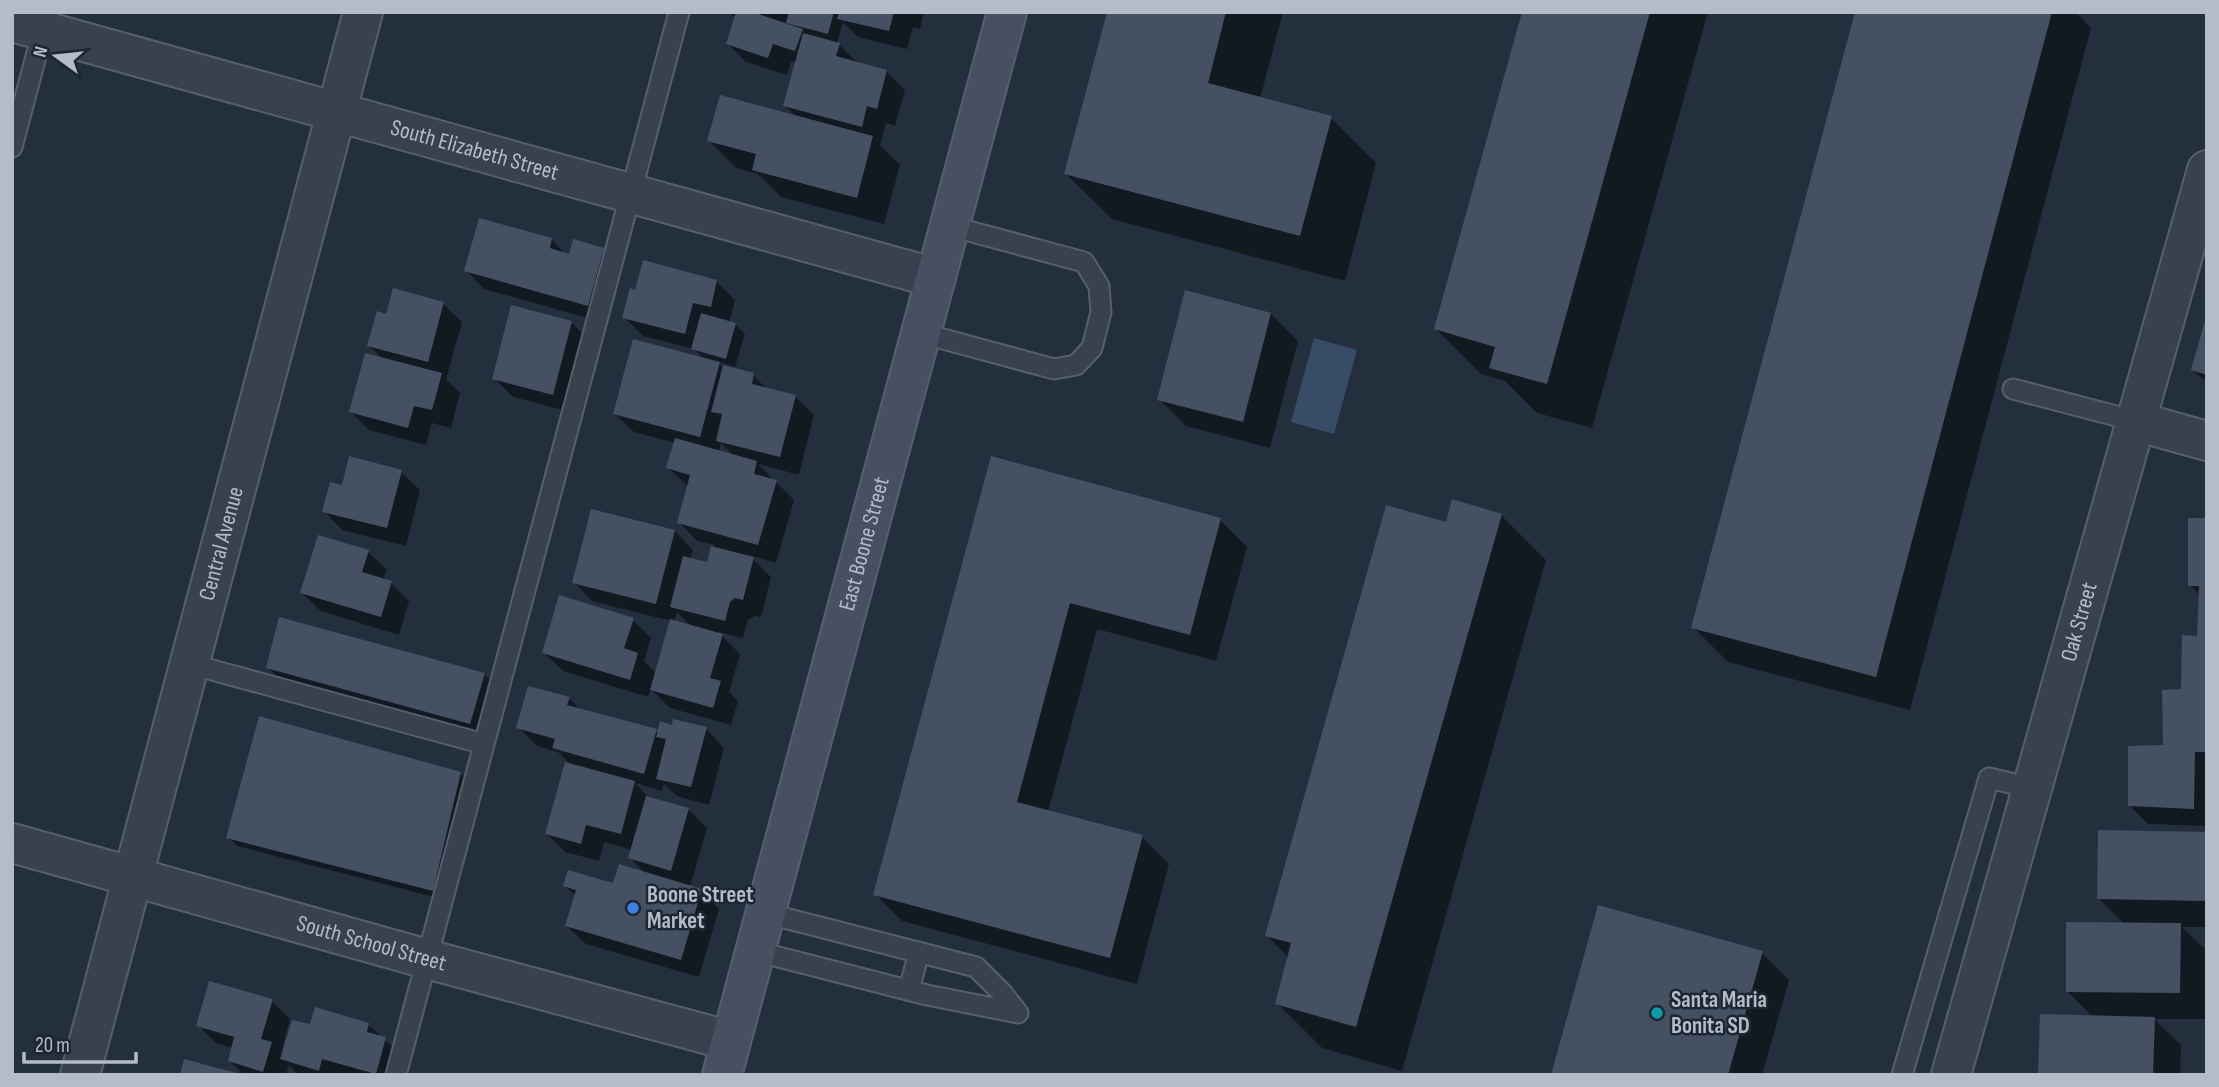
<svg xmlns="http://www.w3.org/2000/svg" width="2219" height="1087" font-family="'Sofia Sans Condensed',sans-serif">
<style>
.water{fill:#394c67}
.shadow{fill:#0007;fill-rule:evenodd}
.building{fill:#455162}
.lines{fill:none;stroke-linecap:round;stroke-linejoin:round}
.lane-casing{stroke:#565f6c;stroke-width:23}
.street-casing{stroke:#565f6c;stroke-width:42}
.secondary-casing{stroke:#565f6c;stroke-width:42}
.lane{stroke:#38414e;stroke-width:19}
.street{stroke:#38414e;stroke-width:38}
.secondary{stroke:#465061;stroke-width:38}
.shop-dot{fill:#3f7fe0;stroke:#1d2633;stroke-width:2.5}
.culture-dot{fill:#0f9aa8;stroke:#1d2633;stroke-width:2.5}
.labels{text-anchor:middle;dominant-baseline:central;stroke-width:5;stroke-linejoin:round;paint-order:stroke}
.street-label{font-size:23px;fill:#b4bcc9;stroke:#1d2633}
.poi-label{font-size:23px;font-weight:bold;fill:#b4bcc9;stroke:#1d2633;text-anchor:start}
</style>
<rect width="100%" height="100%" fill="#242f3e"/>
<path class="water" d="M1314,338l43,12 -23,84 -43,-12z"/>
<path class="shadow" d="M728,12h196l-4,17 -7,-2 -6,22 -49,-12 -15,-15 -6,21 22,21 27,7 19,19 -10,36 -9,-3 -6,22 20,20 -16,59 -103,-27 -23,-23 -22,-6 -27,-27 88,-24 -12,-11 11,-43 -5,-2 -4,14 -41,-13 -18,-18 8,-26z
M1109,12h174l-23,87 71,19 45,45 -31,118 -233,-62 -46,-45z
M1524,12h184l-116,416 -55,-15 -32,-32 -24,-7 -45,-45z
M1857,12h219l15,16 -181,682 -182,-48 -35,-35z
M551,239l15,16 37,-5 19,18 -16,55 -122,-34 -18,-19z
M716,281l19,19 -6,23 7,2 9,9 -10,33 -18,-6 5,6 31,8 14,14 28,7 19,19 -15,60 -41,-11 36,36 -18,63 -27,-8 22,22 -10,40 -6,-1 -7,4 -5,18 -25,-6 22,22 -11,38 9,9 -7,24 -61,-17 -19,-19 -3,8 -85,-26 -19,-18 89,-33 18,18 -7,23 12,12 15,-52 -79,-20 -18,-19 101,-51 18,19 -3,9 18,5 6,-19 -17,-4 -18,-19 10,-35 -21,-19 7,-25 -41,-11 -19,-18 89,-55 -10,-10 -51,-13 -19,-19zM721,443l13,13 -15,-4zM677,612l15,15 -18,-5z
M443,304l19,18 -16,57 14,14 -9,35 -19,-5 -6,22 -57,-15 -18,-18 32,-53 -14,-13 19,-30z
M1271,314l27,27 -28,107 -84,-22 -27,-27z
M2207,320v63l-14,-13z
M571,322l19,19 -19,71 -58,-15 -19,-19z
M992,458l228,62 27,27 -31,114 -119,-32 -49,183 94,25 27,27 -32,120 -235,-63 -27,-27z
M401,472l19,18 -14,56 -64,-16 -18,-19 19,-24z
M1501,515l45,45 -144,511 -80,-23 -45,-45 12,-45 -23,-23 181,-411z
M2207,520v306l-59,-2 -18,-18 34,-60 35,-109 1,-41 -10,-11z
M368,552l19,18 -4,10 8,3 18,18 -10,34 -78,-24 -19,-18z
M268,667l216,7 18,19 -14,48 -202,-55z
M569,698l12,13 78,21 14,-5 33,2 18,19 -15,57 -32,-9 -13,-12 -2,7 -27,-8 15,16 39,11 18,18 -17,59 11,3 18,19 -20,68 -113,-33 -19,-18 9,-30 -11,-10 49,-1 32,-11 -16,-16 2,-8 -28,-8 -5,19 -34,-9 -18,-18 25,-68 -14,-14 -21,-6 -19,-19z
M460,773l9,9 -27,117 -205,-53 -9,-9z
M2207,834v93h-25l25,24v68h-53l27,26 -1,30h-140l53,-58 -26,-26 57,-67 -25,-25z
M1762,953l27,27 -27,95h-209z
M272,1001l18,18 -8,30 3,1 26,-24 57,-2 36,34 -5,17h-101l-9,-10 -3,10h-42l-14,-14 3,-13 -17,-5 -18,-18z"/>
<path class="building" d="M736,12h16l51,17 -8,22 -22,-7 -5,14 -42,-14z
M789,12h45l-6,22 -42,-11z
M839,12h55l-5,19 -52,-12z
M1107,12h119l-18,71 124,33 -32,120 -236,-62z
M1522,12h128l-103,372 -58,-16 6,-21 -61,-18z
M1855,12h197l-176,665 -185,-49z
M803,33l37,10 -4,13 51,14 -10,39 -10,-3 -5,21 -79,-21z
M720,95l153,41 -16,62 -105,-28 4,-16 -49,-13z
M479,218l73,20 -2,10 19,6 4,-15 31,9 -16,58 -124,-35z
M643,260l74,20 -6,27 -18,-4 -8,31 -63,-16 8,-30 5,2z
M393,288l51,14 -16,60 -61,-16 10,-35 9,3z
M1185,290l86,23 -28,109 -86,-22z
M511,305l61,16 -19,74 -61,-16z
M701,313l35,10 -10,36 -35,-10z
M2206,317h1v58l-16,-5z
M633,339l87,23 -20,75 -87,-23z
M365,353l77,20 -10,37 -18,-4 -6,22 -59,-16z
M723,365l31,8 -2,11 44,11 -16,62 -64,-16 6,-27 -11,-2z
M675,438l82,23 -3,13 23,6 -19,65 -81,-22 13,-48 -24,-7z
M349,456l53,14 -15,58 -65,-16 8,-30 12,3z
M991,456l230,62 -31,117 -120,-32 -53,199 126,33 -33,123 -237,-63z
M1452,499l50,15 -146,513 -81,-23 16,-61 -26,-7 121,-431 60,17z
M591,509l84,21 -19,74 -84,-21z
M2188,518h19v234h-12l-1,57 -66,-3v-60l35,-1 -1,-55 19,-1 1,-54 15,1 2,-50h-11z
M318,535l51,15 -7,22 30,9 -11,36 -81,-24z
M711,546l43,11 -11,43 -8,-2 -5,4 -5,19 -55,-14 13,-51 24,6z
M559,595l75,23 -10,30 14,5 -8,27 -88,-27z
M279,617l206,56 -15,51 -204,-56z
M670,619l53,15 -13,44 11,3 -8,27 -63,-18z
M528,686l42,11 -3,8 90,24 -13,45 -92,-26 3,-9 -39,-11z
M259,716l202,56 -28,119 -207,-53z
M673,719l34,8 -16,60 -35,-8 10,-40 -10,-2 4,-16 12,4z
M565,762l70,19 -14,53 -35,-9 -5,19 -36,-10z
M646,796l43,12 -18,63 -43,-13z
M2098,830l109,2v69l-110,-2z
M619,864l83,25 -21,71 -116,-34 11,-36 -13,-4 5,-16 45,13z
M1598,905l165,46 -35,124h-177z
M2066,922l115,1 -1,70 -114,-1z
M209,981l64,18 -12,40 11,3 -9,30 -35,-11 6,-24 -38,-11z
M315,1007l54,16 -2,9 19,5 -10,37 -54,-15 -3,12 -39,-12 12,-39 18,4z
M2040,1014l115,3 -2,58h-115z
M184,1059l56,15v1h-60z"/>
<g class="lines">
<defs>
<path id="lane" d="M12,147l32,-121
M921,333l133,36 22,-4 16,-17 9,-36 -2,-26 -15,-24 -134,-36
M2013,389l122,32
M190,664l294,80
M765,913l211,54 27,27 15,19
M755,951l172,44 91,18
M909,990l10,-38
M396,1075l283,-1063
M1902,1075l87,-297 42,10"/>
<g id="street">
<path id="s1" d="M12,22l924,256"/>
<path d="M2135,421l72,20"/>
<path id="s2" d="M12,843l415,116 304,82"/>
<path id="s3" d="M80,1075l283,-1063"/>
<path id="s4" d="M1951,1075l256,-905"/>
</g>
<g id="secondary">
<path id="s5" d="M722,1075l285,-1063"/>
</g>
</defs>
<use href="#lane" class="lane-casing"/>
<use href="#street" class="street-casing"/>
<use href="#secondary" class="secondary-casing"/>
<use href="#lane" class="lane"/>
<use href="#street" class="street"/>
<use href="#secondary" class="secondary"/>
</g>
<circle class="shop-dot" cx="633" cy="908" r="7"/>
<circle class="culture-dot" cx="1657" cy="1013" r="7"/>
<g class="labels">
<g class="street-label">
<text stroke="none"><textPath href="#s1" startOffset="480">South Elizabeth Street</textPath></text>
<text stroke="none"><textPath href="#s3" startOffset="550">Central Avenue</textPath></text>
<text stroke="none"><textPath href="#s5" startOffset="550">East Boone Street</textPath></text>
<text stroke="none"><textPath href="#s4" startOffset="471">Oak Street</textPath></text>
<text stroke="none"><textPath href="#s2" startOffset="373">South School Street</textPath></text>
</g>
<g class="poi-label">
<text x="647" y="895">Boone Street<tspan x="647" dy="26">Market</tspan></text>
<text x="1671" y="1000">Santa Maria<tspan x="1671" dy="26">Bonita SD</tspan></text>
</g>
</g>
<rect width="2219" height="1087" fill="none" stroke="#b4bcc9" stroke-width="28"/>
<g transform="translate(56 56) rotate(285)" stroke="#1d2633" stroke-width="5" paint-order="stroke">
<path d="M0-5L12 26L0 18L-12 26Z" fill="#b4bcc9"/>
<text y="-10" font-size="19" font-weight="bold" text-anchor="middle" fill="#b4bcc9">N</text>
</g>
<path d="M24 1052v10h112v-10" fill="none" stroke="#b4bcc9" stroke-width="3.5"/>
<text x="35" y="1052" font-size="21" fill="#b4bcc9" stroke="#1d2633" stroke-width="5" paint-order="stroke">20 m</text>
</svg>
